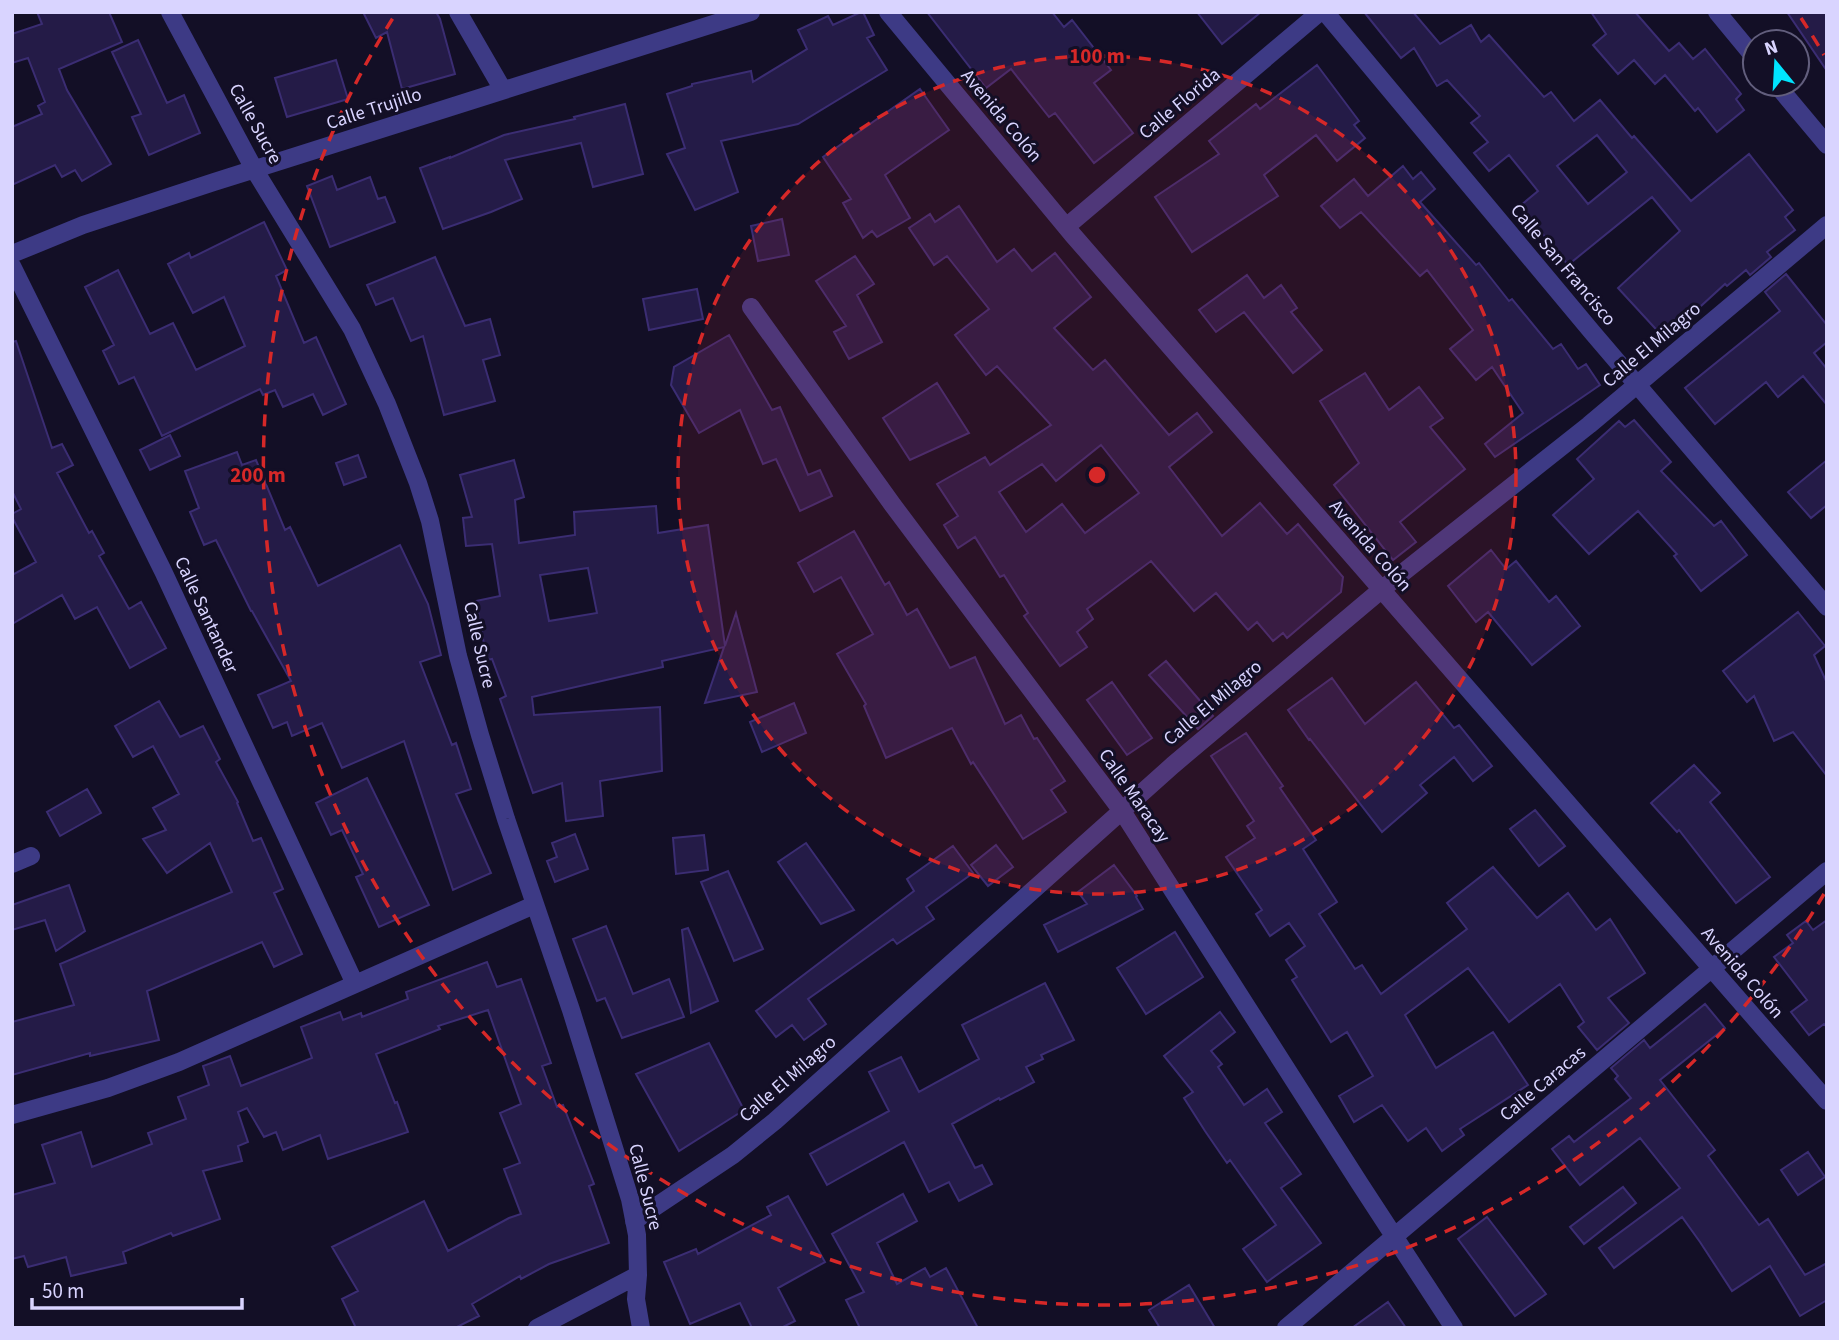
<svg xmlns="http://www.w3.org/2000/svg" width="1839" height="1340" font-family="'Source Sans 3',sans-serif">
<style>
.building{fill:#241b47;stroke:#3b2d73;stroke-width:2;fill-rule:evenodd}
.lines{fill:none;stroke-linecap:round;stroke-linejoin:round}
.minor{stroke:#3d3a85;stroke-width:18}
.ring{fill:none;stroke:#d62828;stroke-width:3.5;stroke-dasharray:12 9}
.labels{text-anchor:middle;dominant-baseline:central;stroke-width:6;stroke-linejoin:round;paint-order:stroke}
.street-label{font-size:19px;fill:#d9d4ff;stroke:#130f26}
.centre{fill:#d62828;stroke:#130f26;stroke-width:3.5}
.ring-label{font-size:21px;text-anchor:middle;font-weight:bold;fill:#d62828;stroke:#130f26;stroke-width:6;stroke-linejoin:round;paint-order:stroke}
</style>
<rect width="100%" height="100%" fill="#130f26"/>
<path class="building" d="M37,12h72l13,30 -63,27 8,21 44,74 -29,17 -7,-11 -13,7 -7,-12 -43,20v-58l30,-13 -4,-8 7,-4 -17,-44 -16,5v-29l30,-10z
M363,12h73l4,7 15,55 -53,15 -15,-57 -11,6z
M861,12h2l11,23 -7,3 20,32 -89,54 -77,17 17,51 -43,18 -28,-56 18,-6 -18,-54 25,-8v-2l59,-13 2,11 54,-33 -9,-19 30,-14 5,9z
M927,12h125l12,15 8,-7 39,50 -17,13 39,50 -39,30 -39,-50 -6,4 -38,-48 -25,19z
M1197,12h64l-39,32z
M1364,12h49l27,32 31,-19 10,17 8,-7 55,62 7,-5 23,29 26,-21 32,38 2,-2 57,65 58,-47 44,56 -8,7 10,13 -28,22 4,5 -21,18 -4,-5 -19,16 -2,-2 -60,55 -47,-51 62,-57 -28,-34 -84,68 -48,-59 18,-15 -29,-36 -20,16 -15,-18 14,-11 -17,-19 9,-7 -33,-36 -10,6 -23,-38 -13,10zM1597,135l30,37 -39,32 -31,-38z
M1591,12h44l34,39 10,-8 14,16 12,-10 36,45 -5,5 8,11 -27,22 -19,-24 -3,3 -30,-36 -10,9 -21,-24 -16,14 -25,-29 13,-11z
M1787,12h40v59z
M138,40l29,63 17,-8 16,38 -51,22 -17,-38 9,-3 -29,-62z
M336,60l12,39 -61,18 -12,-39z
M1317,65l42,56 -5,4 11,13 -28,23 -21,-26 -52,40 14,21 -86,56 -37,-55 64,-43 -10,-13 47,-37 4,5z
M920,89l29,41 -64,45 25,43 -33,19 -5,-6 -9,7 -20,-35 8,-4 -28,-42z
M625,104l18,70 -50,13 -12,-44 -76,17 17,39 -31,13 -48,17 -23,-61 30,-11v1l54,-23 71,-16 -1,-2z
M1403,166l10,13 8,-7 14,17 -15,13 56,63 3,-2 30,38 3,-2 41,50 8,-5 17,25 8,-5 14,21 -105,72 -10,-13 38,-31 -31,-46 -16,13 -26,-31 23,-19 -46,-60 -7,6 -59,-64 -21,16 -19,-22 33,-27 14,17z
M332,176l5,14 33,-13 8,22 7,-2 10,25 -65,25 -23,-61z
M959,206l38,56 17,-13 18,22 23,-18 36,44 -37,31 39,42 12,-10 64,75 28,-22 15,19 -43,35 53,69 38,-33 27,31 11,-10 45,53 -2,15 -54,46 -4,-5 -10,8 -16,-19 -9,8 -32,-37 -22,18 -43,-50 -64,48 6,10 -16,13 10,15 -27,19 -36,-50 4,-3 -24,-38 -4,2 -25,-40 -17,11 -14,-23 14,-9 -21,-32 48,-27 5,8 61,-40 -54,-59 -11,9 -31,-40 34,-26 -42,-53 -13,9 -25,-37 21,-14 5,8zM1101,445l38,48 -54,40 -23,-29 -36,28 -27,-40 43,-28 14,17z
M782,219l7,36 -31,6 -7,-35z
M264,222l23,48 -11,6 28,67 12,-6 30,67 -23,11 -10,-21 -30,13 -8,-17 -12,5 -3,-6 -98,47 -28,-59 -15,7 -16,-33 11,-6 -29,-58 33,-17 32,64 23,-11 23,47 49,-24 -21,-49 -31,16 -25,-49 21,-11 2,5z
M855,256l19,28 -17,11 25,47 -33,17 -15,-27 12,-6 -30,-45z
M435,257l30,69 25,-7 10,36 -17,5 12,41 -51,14 -21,-79 -12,5 -18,-43 -17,7 -9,-20z
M1786,274l41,51v17l-13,11 13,16v36l-24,-29 -25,21 -12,-15 -51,42 -30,-36 95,-77 -15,-19z
M1247,275l17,23 17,-13 16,23 -6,4 31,38 -29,23 -49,-61 -28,20 -17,-22z
M697,289l6,30 -54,11 -6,-31z
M729,335l43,75 8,-3 28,68 12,-5 12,26 -32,15 -24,-52 -13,5 -23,-54 -41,23 -28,-48 3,-18z
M16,341l36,107 10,-4 11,21 -16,8 32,60 3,-2 12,22 -5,3 30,53 12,-7 25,46 -36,20 -33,-61 -22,12 -13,-24 -50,29v-49l24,-13 -24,-45v-3l9,-5 -9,-18v-149z
M1365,373l24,37 30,-23 24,31 -13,9 35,42 -65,53 16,20 -23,18 -59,-75 25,-22 -39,-62z
M937,383l32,50 -59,27 -27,-42z
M1634,420l37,42 -10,9 53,55 7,-5 26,34 -46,36 -27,-35 3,-2 -39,-43 -49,43 -36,-39 41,-36 -17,-20 42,-38 6,6z
M170,435l10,21 -30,14 -10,-20z
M237,452l5,13 14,-5 29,70 5,-3 28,59 82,-41 28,59 13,51 -21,7 32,83 4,-2 15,46 -15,5 35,79 -38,17 -49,-149 -62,27 -20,-45 -30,13 -5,-14 -14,6 -15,-33 33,-14 -39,-70h-1l-35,-71 -12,5 -14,-33 9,-4 -14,-37z
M358,455l8,22 -22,8 -8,-22z
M514,460l10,37 -9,3 4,43 56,-8 -1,-23 82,-6 2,27 50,-8 17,121 11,-33 21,79 -52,11 19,-56 -62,14 1,6 -131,30 2,18 126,-8 2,64 -62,10 3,35 -37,5 -4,-38 -29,10 -33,-94 6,-3 -14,-37 -5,1 -11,-59 24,-5 -8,-52 -26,2 -3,-28 9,-1 -12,-42zM588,568l9,45 -48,8 -9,-46z
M1827,460v45l-16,13 -23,-26z
M854,531l31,54 4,-3 18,33 10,-6 33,59 25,-11 30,67 16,-9 13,24 3,-1 28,43 -14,9 15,22 -43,27 -50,-77 -2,2 -19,-36 -66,30 -22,-52 2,-2 -29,-50 36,-20 -32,-57 -27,15 -16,-29z
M1491,550l15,19 10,-8 33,41 7,-6 24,30 -48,39 -44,-53 -12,10 -28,-36z
M1798,612l27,34 -11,9 13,28v93l-34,-44 -19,9 -20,-45 -7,6 -24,-31z
M1166,661l47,55 -15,13 -49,-54z
M1332,678l33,46 51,-42 38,46 5,-3 33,41 -19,15 -19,-24 -34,28 7,8 -45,39 -72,-93 -1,1 -21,-30z
M1112,682l40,56 -25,17 -40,-55z
M159,701l21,36 23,-11 17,33 -4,3 22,40 -1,1 16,38 8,-3 22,51 -9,4 28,61 -28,13 -12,-25 -115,49 12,49 -69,16v-3l-78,22v-53l62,-17 -14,-41 172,-72 -22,-49 -43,30 -24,-34 23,-9 -13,-22 26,-14 -26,-48 -20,11 -18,-31z
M794,703l12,30 -44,19 -12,-30z
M1246,733l37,53 -3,2 36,52 -13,9 34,53 -18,12 36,55 7,-4 19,29 86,-65 -20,-26 46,-36 44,51 31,-25 28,37 14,-11 35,54 -37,25 21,25 -32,27 -19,-23 6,-5 -24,-38 -51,38 -41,-54 -63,47 31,53 57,-36 35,53 -68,44 4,6 -22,16 -16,-23 -18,13 -26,-36 -28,17 -15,-26 34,-20 -26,-44 -16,10 -39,-62 5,-3 -11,-17 19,-14 -16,-23 -19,13 -14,-22 6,-4 -36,-53 29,-19 -8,-12 7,-5 -43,-65z
M1694,765l26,28 -10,9 60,75 -34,26 -57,-73 -2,2 -26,-29z
M367,778l62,127 -50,22 -23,-50 7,-3 -21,-44 -11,5 -15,-32z
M87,789l14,24 -41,23 -13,-24z
M1535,810l30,36 -26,20 -29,-37z
M575,834l13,35 -33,13 -8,-21 10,-4 -5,-14z
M704,835l4,35 -32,4 -3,-36z
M806,843l48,67 -33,14 -43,-62z
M996,845l17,22 -25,19 -17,-21z
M953,846l20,27 -47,34 8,12 -37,25 -4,-5 -85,60 18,25 -22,16 -12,-15 -16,12 -20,-26 158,-120 -7,-12z
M1114,865l23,31 -1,1 7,12 -85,43 -14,-27 43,-21 -9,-12z
M728,871l35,78 -29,12 -33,-79z
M69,885l16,46 -29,20 -11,-31 -33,10v-25z
M1827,920v107l-3,-3 -15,11 -18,-23 16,-12 -33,-43 19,-14 -6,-8 19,-14 7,9z
M606,926l27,68 36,-15 15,38 -62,21 -17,-40 -8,3 -24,-62z
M688,928l30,73 -27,12 -9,-83z
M1175,932l28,45 -57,37 -29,-46z
M487,962l10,25 24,-8 30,84 -9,3 15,41 6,-2 31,79 -5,2 20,57 -60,21 -28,15 -1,-3 -48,28 7,12 -24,12h-99l-14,-29 16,-8 -26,-44 92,-46 24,50 61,-33 12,-4 -17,-45 16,-6 -20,-50 21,-9 -33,-94 -50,16 2,3 -64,25 19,49 2,-1 11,30 -80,27 -8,-24 -37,15 -7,-18 -12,5 -17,-29 -9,4 10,30 -10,4 4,15 -39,10 17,48 -47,17 -2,-3 -48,19 3,11 -55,13 -5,-19 -38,10 -4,-11 -12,3v-64l43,-12 -13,-38 39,-13 11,35 60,-23 -4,-11 38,-14 -8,-22 31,-12 -6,-19 27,-10 11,30 71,-28 -11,-31 39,-15 3,8 18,-7 1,4 46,-18 -2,-7z
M1045,983l29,57 -33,15 2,4 -17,8 8,15 -34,18 -1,-2 -47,26 23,44 7,-3 10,19 -33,17 -10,-19 -20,10 -25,-50 -77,43 -17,-31 79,-43 -20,-39 32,-15 18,35 60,-33 -17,-34z
M1705,1004l20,24 -65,52 55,70 -7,6 51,69 9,-6 37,56 22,-12v37l-27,16 -30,-50 -38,25 -32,-49 -18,-25 -68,51 -15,-20 81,-60 -40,-50 -60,47 -28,-36 17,-13 5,6 57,-44 -16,-19 3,-3 -7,-8 33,-28 6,8z
M1220,1012l15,20 -24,19 11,13 -4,3 26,38 23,-16 15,23 -17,11 36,51 -20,14 40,55 -54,39 -24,-33 33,-24 -46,-65 -3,3 -22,-32 -21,-33 9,-6 -29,-36z
M709,1043l35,67 -65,41 -43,-77z
M1808,1152l17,25 -27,18 -17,-25z
M1623,1187l13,16 -52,41 -14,-17z
M903,1194l14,27 -40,22 20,41 28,-16 5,9 16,-9 32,60h-118l-14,-28 18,-8 -32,-58z
M788,1196l37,66 -47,26 17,33 -14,7h-29l-12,-25 -50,21 -26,-62 32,-13 2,5 73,-39 -4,-8z
M1487,1217l59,77 -31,22 -57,-77z
M1189,1285l26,43h-55l-11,-18z
M1388,1302l18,26h-54z"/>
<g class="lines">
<path class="minor" d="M170,12l84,157 98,160 35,75 31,79 12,38 28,135 22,79 26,84 65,191 59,189 7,36 1,40 -2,24 5,29
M458,12l45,78
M888,12l184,222 755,867
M1325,12l267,320 235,275
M1717,12l38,46
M1776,84l51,61
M1066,227l254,-215
M12,254l71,-29 131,-43 537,-170
M12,266l151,305 192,413
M751,307l141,197 230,307 238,373 94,144
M12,864l19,-8
M12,1115l96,-27 71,-26 355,-157
M634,1221l99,-66 42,-34 398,-356 208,-175 208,-165 238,-200
M537,1328l101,-53
M1286,1328l541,-457"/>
</g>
<circle cx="1097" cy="475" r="419" fill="#d62828" fill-opacity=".12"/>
<g class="ring">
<circle cx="1097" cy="475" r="419"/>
<path d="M1824 894A839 839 0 1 1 393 18M1801 18A839 839 0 0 1 1824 55"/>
</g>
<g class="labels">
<g class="street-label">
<text transform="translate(1180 104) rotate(-40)">Calle Florida</text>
<text transform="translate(374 109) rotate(-18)">Calle Trujillo</text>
<text transform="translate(1001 116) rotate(50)">Avenida Colón</text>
<text transform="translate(255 124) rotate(61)">Calle Sucre</text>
<text transform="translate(1563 265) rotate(50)">Calle San Francisco</text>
<text transform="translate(1652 345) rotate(-40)">Calle El Milagro</text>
<text transform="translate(1370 546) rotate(49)">Avenida Colón</text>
<text transform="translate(206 615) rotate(65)">Calle Santander</text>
<text transform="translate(479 645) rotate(77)">Calle Sucre</text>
<text transform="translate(1213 703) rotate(-40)">Calle El Milagro</text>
<text transform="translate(1134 796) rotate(55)">Calle Maracay</text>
<text transform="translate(1742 973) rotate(49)">Avenida Colón</text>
<text transform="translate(788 1079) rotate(-41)">Calle El Milagro</text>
<text transform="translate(1543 1084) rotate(-40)">Calle Caracas</text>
<text transform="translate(645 1187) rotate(76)">Calle Sucre</text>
</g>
</g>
<circle cx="1097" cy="475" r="10" class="centre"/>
<g class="ring-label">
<text x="1097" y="63">100 m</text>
<text x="258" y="482">200 m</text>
</g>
<rect width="1839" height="1340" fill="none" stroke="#d9d4ff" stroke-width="28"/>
<g transform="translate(1776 63) rotate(342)"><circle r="33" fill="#130f26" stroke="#625e7d" stroke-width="2"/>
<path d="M0-5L12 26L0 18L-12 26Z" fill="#00e5ff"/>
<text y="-10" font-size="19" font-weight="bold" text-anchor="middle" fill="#d9d4ff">N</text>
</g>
<path d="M32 1298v10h210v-10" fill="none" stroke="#d9d4ff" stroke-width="3.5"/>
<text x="42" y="1298" font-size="21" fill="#d9d4ff" stroke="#130f26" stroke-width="5" paint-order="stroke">50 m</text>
</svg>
